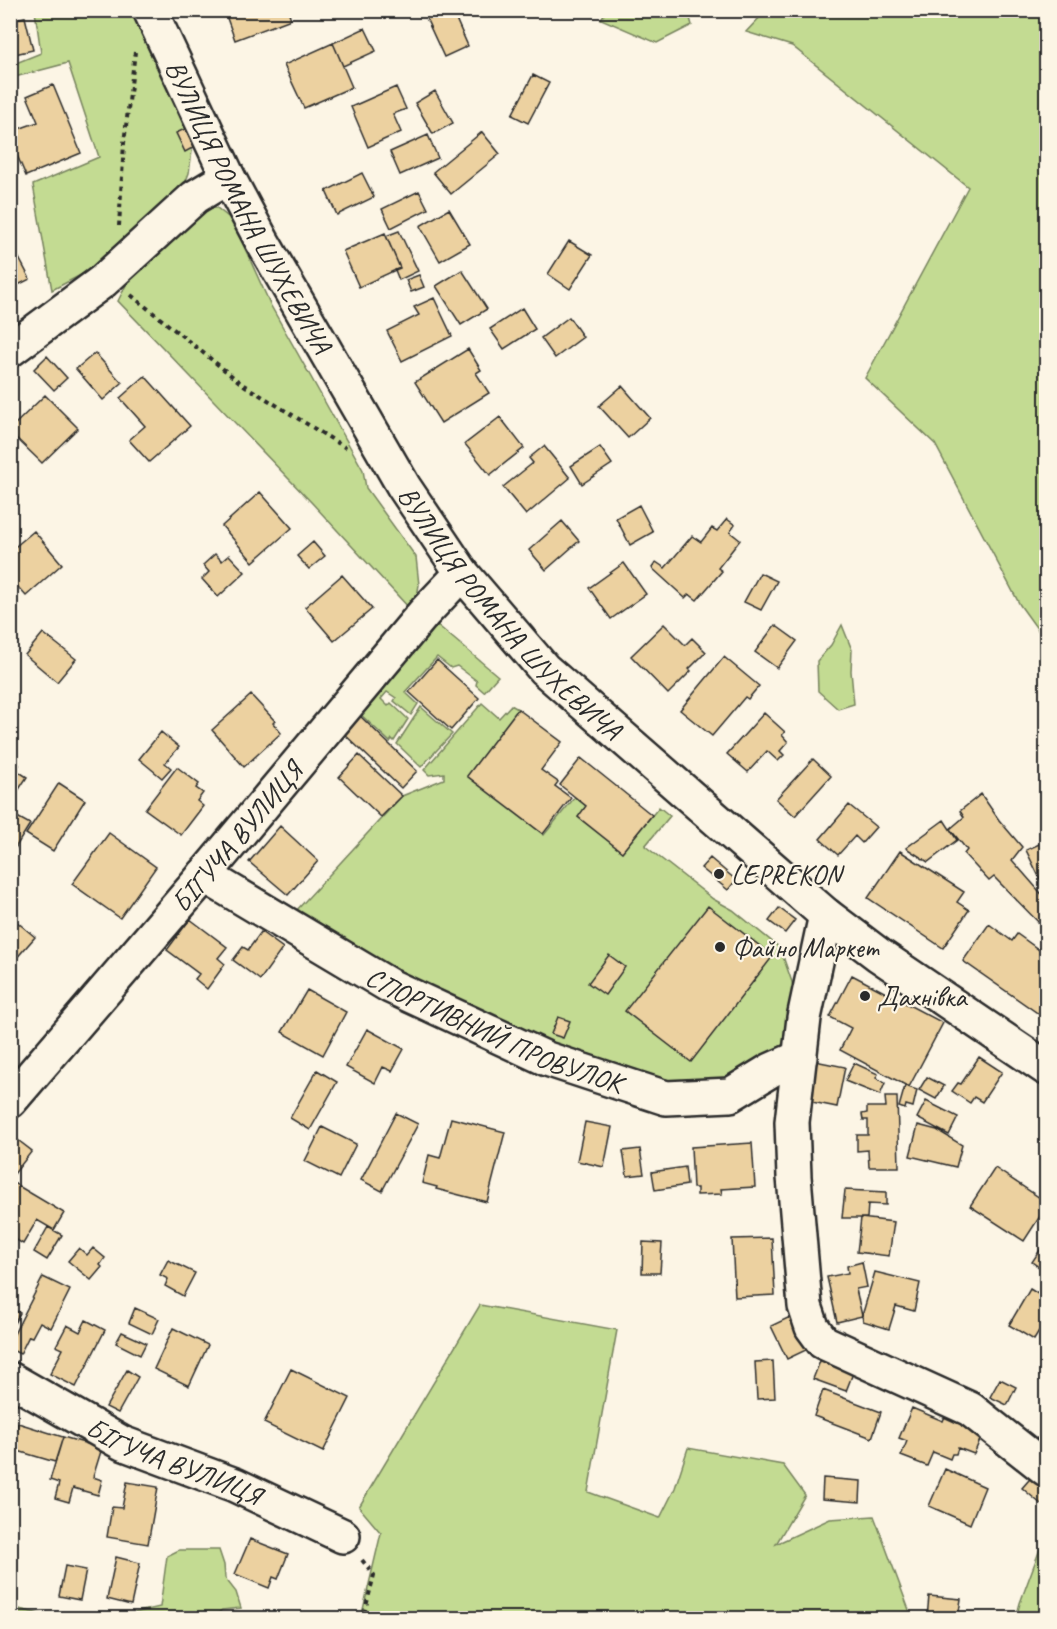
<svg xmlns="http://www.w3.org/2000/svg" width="1057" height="1629" font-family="Caveat,sans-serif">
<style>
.green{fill:#c3db92;stroke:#77835e;stroke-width:1.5}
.building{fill:#ecd1a0;stroke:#2b2b2b;stroke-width:1.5}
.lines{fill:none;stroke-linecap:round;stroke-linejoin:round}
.minor-casing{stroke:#2b2b2b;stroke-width:38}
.path{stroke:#2b2b2b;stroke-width:4;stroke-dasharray:4.5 4.5;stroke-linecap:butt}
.minor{stroke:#fcf5e5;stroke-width:33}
.poi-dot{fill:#2b2b2b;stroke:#fcf5e5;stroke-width:2}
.labels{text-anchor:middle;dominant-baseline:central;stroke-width:4.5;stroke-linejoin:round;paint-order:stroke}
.street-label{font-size:28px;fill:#2b2b2b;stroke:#fcf5e5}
.poi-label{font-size:28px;fill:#2b2b2b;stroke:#fcf5e5;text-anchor:start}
</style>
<rect width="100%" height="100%" fill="#fcf5e5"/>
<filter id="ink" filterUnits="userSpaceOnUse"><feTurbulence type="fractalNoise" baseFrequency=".0167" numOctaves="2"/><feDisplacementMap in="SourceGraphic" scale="12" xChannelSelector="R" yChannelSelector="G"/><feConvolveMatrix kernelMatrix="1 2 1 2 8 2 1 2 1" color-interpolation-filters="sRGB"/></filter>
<g filter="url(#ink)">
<path class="green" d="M35,11h102l34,79 21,61 -3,22 -9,23 -78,68 -50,26 -19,-105 66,-28 -31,-94 -57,15v-13l30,-12z
M606,11h82l4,14 -35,18 -56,-24z
M743,11h303v628l-3,-2 -23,-32 -85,-161 -70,-66 103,-191 -176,-141 -46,-14 14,-15z
M202,208h15l15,12 39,86 92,164 3,18 50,69 3,28 -4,23 -4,2 -99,-107 -194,-202 11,-22z
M435,623l63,53 -14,16 -8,-7 1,-4 -20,-15 -6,2 -14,-11 -32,35 13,12 -7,11 -17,-14 2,-3 -9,-6 -6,7 7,7 3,-3 17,16 -14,22 -2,-2 -2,3 -31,-29z
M842,625l10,25 -1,21 3,33 -16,5 -20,-18 -1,-30 14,-16z
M482,703l17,15 12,-13 7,4 -51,67 77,59 31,-38 11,9 -8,11 44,35 37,-45 11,9 -25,30 68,53 20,11 47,38 12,34 3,13 -10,60 -17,11 -88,27 -215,-81 -171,-99 108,-117 42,-17v-6l-15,2 -5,-5z
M421,707l31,27 -31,33 -24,-23z
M480,1305l137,25 -29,162 72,26 15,-30 13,-40 95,17 22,30 -29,49 54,-25 44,-3 38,102h-551l20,-85 -22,-26z
M1040,1549l6,5v64h-30l4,-15z
M179,1550h40l5,15 1,13 11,14 5,16 -19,2 -10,8h-100l48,-11 7,-51z
M10,1607h1l45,11h-31l-14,-3z"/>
<path class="building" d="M224,10h64l3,9 -56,21z
M442,10h10l16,36 -24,11 -18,-39z
M25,17l8,33 -23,5v-35z
M365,28l11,23 -33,15 -10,-23z
M333,43l19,44 -48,21 -20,-43z
M533,75l16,8 -21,40 -16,-8z
M53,85l28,68 -55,23 -16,-37v-7l28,-10 -11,-26z
M396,87l10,22 -13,5 8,18 -33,15 -17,-40z
M435,91l18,32 -20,11 -18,-31z
M187,128l9,18 -11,6 -9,-19z
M482,132l18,22 -49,40 -18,-22z
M428,135l10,23 -38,17 -10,-23z
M362,173l12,24 -37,18 -11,-24z
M419,191l9,18 -37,19 -9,-19z
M449,209l21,35 -30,17 -20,-35z
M399,231l19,40 -19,9 -4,-10 5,-2 -14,-32z
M385,233l15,35 -41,19 -16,-36z
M10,241l20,38 -20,10z
M569,241l23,14 -22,34 -22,-15z
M462,270l25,39 -26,16 -25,-39z
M419,275l5,12 -13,5 -5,-12z
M434,298l18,38 -50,25 -15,-30 32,-16 -5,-8z
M522,308l13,21 -31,20 -14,-20z
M569,317l14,20 -28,21 -14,-20z
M468,349l13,21 -5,3 13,20 -48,30 -26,-41z
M95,353l27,30 -19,17 -27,-31z
M47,356l20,22 -13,12 -20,-21z
M145,376l45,50 -41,36 -20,-22 16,-14 -25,-28z
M622,386l28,32 -22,20 -29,-32z
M45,395l33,33 -36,35 -32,-31v-3z
M500,417l24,31 -34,27 -25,-31z
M544,446l26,32 -44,37 -23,-28 30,-24 -4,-5z
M600,447l12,17 -30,20 -11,-18z
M260,492l32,36 -39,34 -31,-36z
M639,505l14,27 -23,13 -14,-27z
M727,519l8,6 -5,7 10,8 -22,28 4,3 -25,29 -8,-6 -4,4 -33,-30 4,-6 9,6 27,-32 9,6 11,-14 5,3z
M562,521l17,20 -33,29 -17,-20z
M34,531l28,33 -36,32 -16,-18v-27z
M313,542l12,14 -16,13 -12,-13z
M215,554l7,7 7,-6 16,17 -27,25 -16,-18 7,-7 -6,-7z
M624,563l22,31 -35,25 -22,-31z
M760,573l17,8 -16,29 -17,-8z
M342,575l30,34 -38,32 -29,-34z
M664,624l21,21 7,-7 14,14 -17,17 2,2 -23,23 -37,-38z
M775,625l22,16 -20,27 -22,-16z
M43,633l33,26 -19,23 -32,-27z
M724,657l35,29 -11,13 -3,-2 -33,39 -32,-26z
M437,660l42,38 -28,32 -42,-38z
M251,695l24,26 -2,2 8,10 -37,34 -32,-37z
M518,709l44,33 -21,28 17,12 -3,4 16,12 -28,36 -76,-58z
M764,713l21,19 -3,3 6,7 -8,9 4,4 -6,6 -11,-10 -19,21 -21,-18z
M358,714l59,57 -16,17 -59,-56z
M161,732l18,15 -14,16 6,5 -9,10 -23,-19z
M359,755l43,41 -21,21 -42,-40z
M581,758l71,57 -30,37 -44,-35 8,-11 -26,-21z
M10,759l9,6 -3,5 11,7 -13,20 -4,-2z
M813,759l18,17 -36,40 -19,-17z
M177,767l22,17 -3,4 7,5 -6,8 6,5 -22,29 -36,-26z
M59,783l26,17 -32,51 -27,-17z
M981,794l18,26 23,27 -10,13 34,39v31l-52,-53 -5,4 -25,-27 3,-4 -17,-21 14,-12 -4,-6z
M849,805l27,22 -14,16 -7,-7 -17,19 -18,-16z
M10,813l20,11 -18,29 -2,-1z
M944,820l13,20 -29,22 -22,-14z
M280,826l38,35 -30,34 -39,-33z
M109,833l47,34 -36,51 -48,-34z
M1046,841v50l-20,-41z
M900,851l64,41 -7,10 12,8 -26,38 -75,-50z
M710,858l26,22 -8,10 -27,-22z
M708,906l65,50 -82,106 -66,-51z
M779,908l16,12 -10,13 -16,-12z
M10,916l25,21 -21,24 -2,-1 -2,1z
M190,919l37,28 -9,11 7,6 -18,25 -12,-10 4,-5 -32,-24z
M989,924l23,17 5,-7 29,21v64l-83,-58z
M261,932l22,16 -23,32 -27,-20 10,-13 5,3z
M609,955l16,12 -20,28 -17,-12z
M852,975l91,48 -34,64 -69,-37 11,-22 -21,-11z
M307,990l39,22 -23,43 -41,-23z
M558,1017l12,4 -7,17 -12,-4z
M367,1029l37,20 -12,22 -9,-4 -8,16 -29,-16z
M979,1057l23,15 -20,30 -8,-5 -4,6 -18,-12 6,-8 3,1z
M815,1061l30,6 -8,40 -30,-6z
M854,1063l24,11 -2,4 9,5 -5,12 -35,-14z
M317,1070l20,12 -27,48 -20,-12z
M927,1077l17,9 -8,13 -17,-9z
M905,1086l12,4 -4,17 -7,-2 -1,4 -6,-2z
M885,1097h12l2,70h-30l-1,-17 -11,1v-16h11v-15h-5l-1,-6 5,-1v-6h19z
M926,1101l32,16 -9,18 -32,-17z
M396,1113l22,11 -36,67 -21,-11z
M451,1118l54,14 -18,70 -51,-13 1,-2 -15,-4 7,-28 11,3z
M585,1122l27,5 -8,40 -27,-6z
M918,1125l19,5 25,15 -6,22 -46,-11z
M322,1127l34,17 -17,34 -34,-17z
M10,1134l22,17 -18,23 -4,-3z
M752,1143l3,44 -34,2 1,5 -25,1v-7h-4l-2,-41z
M640,1149l4,25 -17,2 -4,-25z
M685,1167l2,18 -32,5 -3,-18z
M995,1168l51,34v5l-22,34 -54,-35z
M10,1181l54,32 -10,17 -17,-10 -14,24 -13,-8z
M845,1190l41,2v13l-18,-1 -1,14h-25z
M861,1218l33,4 -5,34 -32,-4z
M48,1227l14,8 -15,25 -13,-8z
M772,1238l3,57 -40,2 -3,-58z
M643,1242l19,1 -2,30h-18z
M1042,1247l4,3v22l-14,-10z
M79,1248l8,7 6,-7 12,10 -5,7 2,2 -11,13 -23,-19z
M168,1260l27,13 -12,23 -18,-10 3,-7 -8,-4z
M862,1262l5,25 -11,2 6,27 -25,6 -10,-45 21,-4 -1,-7z
M875,1272l45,11 -6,28 -18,-5 -7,23 -26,-8 -1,-5z
M43,1277l27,13 -19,38 -11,-6 -8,15 -3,-1 -9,18 -10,-5v-7z
M1030,1289l11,7 4,-6 1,1v42l-6,-3 -6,10 -25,-15z
M10,1308l10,5 -10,17z
M135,1308l24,11 -7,15 -23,-11z
M790,1317l16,33 -19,9 -16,-33z
M86,1320l19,10 -29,57 -26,-13 13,-25 -7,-3 11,-21 13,7z
M173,1328l35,17 -19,41 -35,-17z
M122,1332l24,11 -6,12 -24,-12z
M822,1356l33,12 -9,23 -33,-12z
M773,1361l2,37 -18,1 -2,-37z
M291,1369l59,29 -27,54 -59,-29z
M127,1370l11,7 -20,36 -12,-6z
M1000,1379l16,8 -9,18 -17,-8z
M823,1390l58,22 -9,26 -58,-22z
M949,1407l17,7 -4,12 20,9 -8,19 -16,-6 -2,6h-4l-2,5 -17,-7 -6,14 -26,-10 6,-15 -8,-3 13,-30 31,13z
M18,1423l45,14 -8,25 -44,-13z
M63,1437l39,11 -9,29 9,3 -4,15 -25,-7 -4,14 -14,-4 4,-15 -9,-3z
M945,1469l40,18 -15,37 -41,-18z
M1035,1473l11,10v17l-4,5 -20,-17z
M823,1478l38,3 -1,21 -38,-3z
M127,1482l31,5 -10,57 -41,-7 5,-30 10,1z
M250,1539l38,15 -10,25 -5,-2 -4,11 -34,-14z
M116,1557l24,6 -9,42 -24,-6z
M65,1566l21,4 -6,30 -21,-4z
M929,1596l32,3 -3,19h-31z"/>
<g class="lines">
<defs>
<g id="minor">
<path id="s1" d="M150,10l78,167 34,64 142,246 58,86 82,96 282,246 53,40 167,113"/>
<path d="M10,350l93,-69 92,-84 33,-20"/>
<path id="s2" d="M204,875l186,111 157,73 119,39 64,-3 41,-25 29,-13"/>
<path d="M826,915l-22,103 -12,104 2,55 11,129 7,21 11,15 147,67 76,60"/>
<path id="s3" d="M10,1101l191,-222 223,-266 38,-40"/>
<path id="s4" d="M10,1379l112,64 113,42 108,51"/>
</g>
</defs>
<use href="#minor" class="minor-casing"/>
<path class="path" d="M119,226l5,-83 11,-91
M131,295l111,89 104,64
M362,1560l12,15 -11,43"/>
<use href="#minor" class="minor"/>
</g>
</g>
<g class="poi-dot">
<circle cx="719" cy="874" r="6"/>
<circle cx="720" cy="947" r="6"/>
<circle cx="865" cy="996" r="6"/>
</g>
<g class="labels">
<g class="street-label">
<text stroke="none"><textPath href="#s1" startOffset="220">ВУЛИЦЯ РОМАНА ШУХЕВИЧА</textPath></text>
<text stroke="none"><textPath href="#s1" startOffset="706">ВУЛИЦЯ РОМАНА ШУХЕВИЧА</textPath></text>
<text stroke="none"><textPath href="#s3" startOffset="348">БІГУЧА ВУЛИЦЯ</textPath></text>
<text stroke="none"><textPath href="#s2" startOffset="330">СПОРТИВНИЙ ПРОВУЛОК</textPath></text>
<text stroke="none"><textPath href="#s4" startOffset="184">БІГУЧА ВУЛИЦЯ</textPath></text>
</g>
<g class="poi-label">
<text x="731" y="874">LEPREKON</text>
<text x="732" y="947">Файно Маркет</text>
<text x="877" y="996">Дахнівка</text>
</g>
</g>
<rect width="1057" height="1629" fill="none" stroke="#fcf5e5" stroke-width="36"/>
<rect x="18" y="18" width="1021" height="1593" fill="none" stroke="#2b2b2b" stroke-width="2" filter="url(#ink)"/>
</svg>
